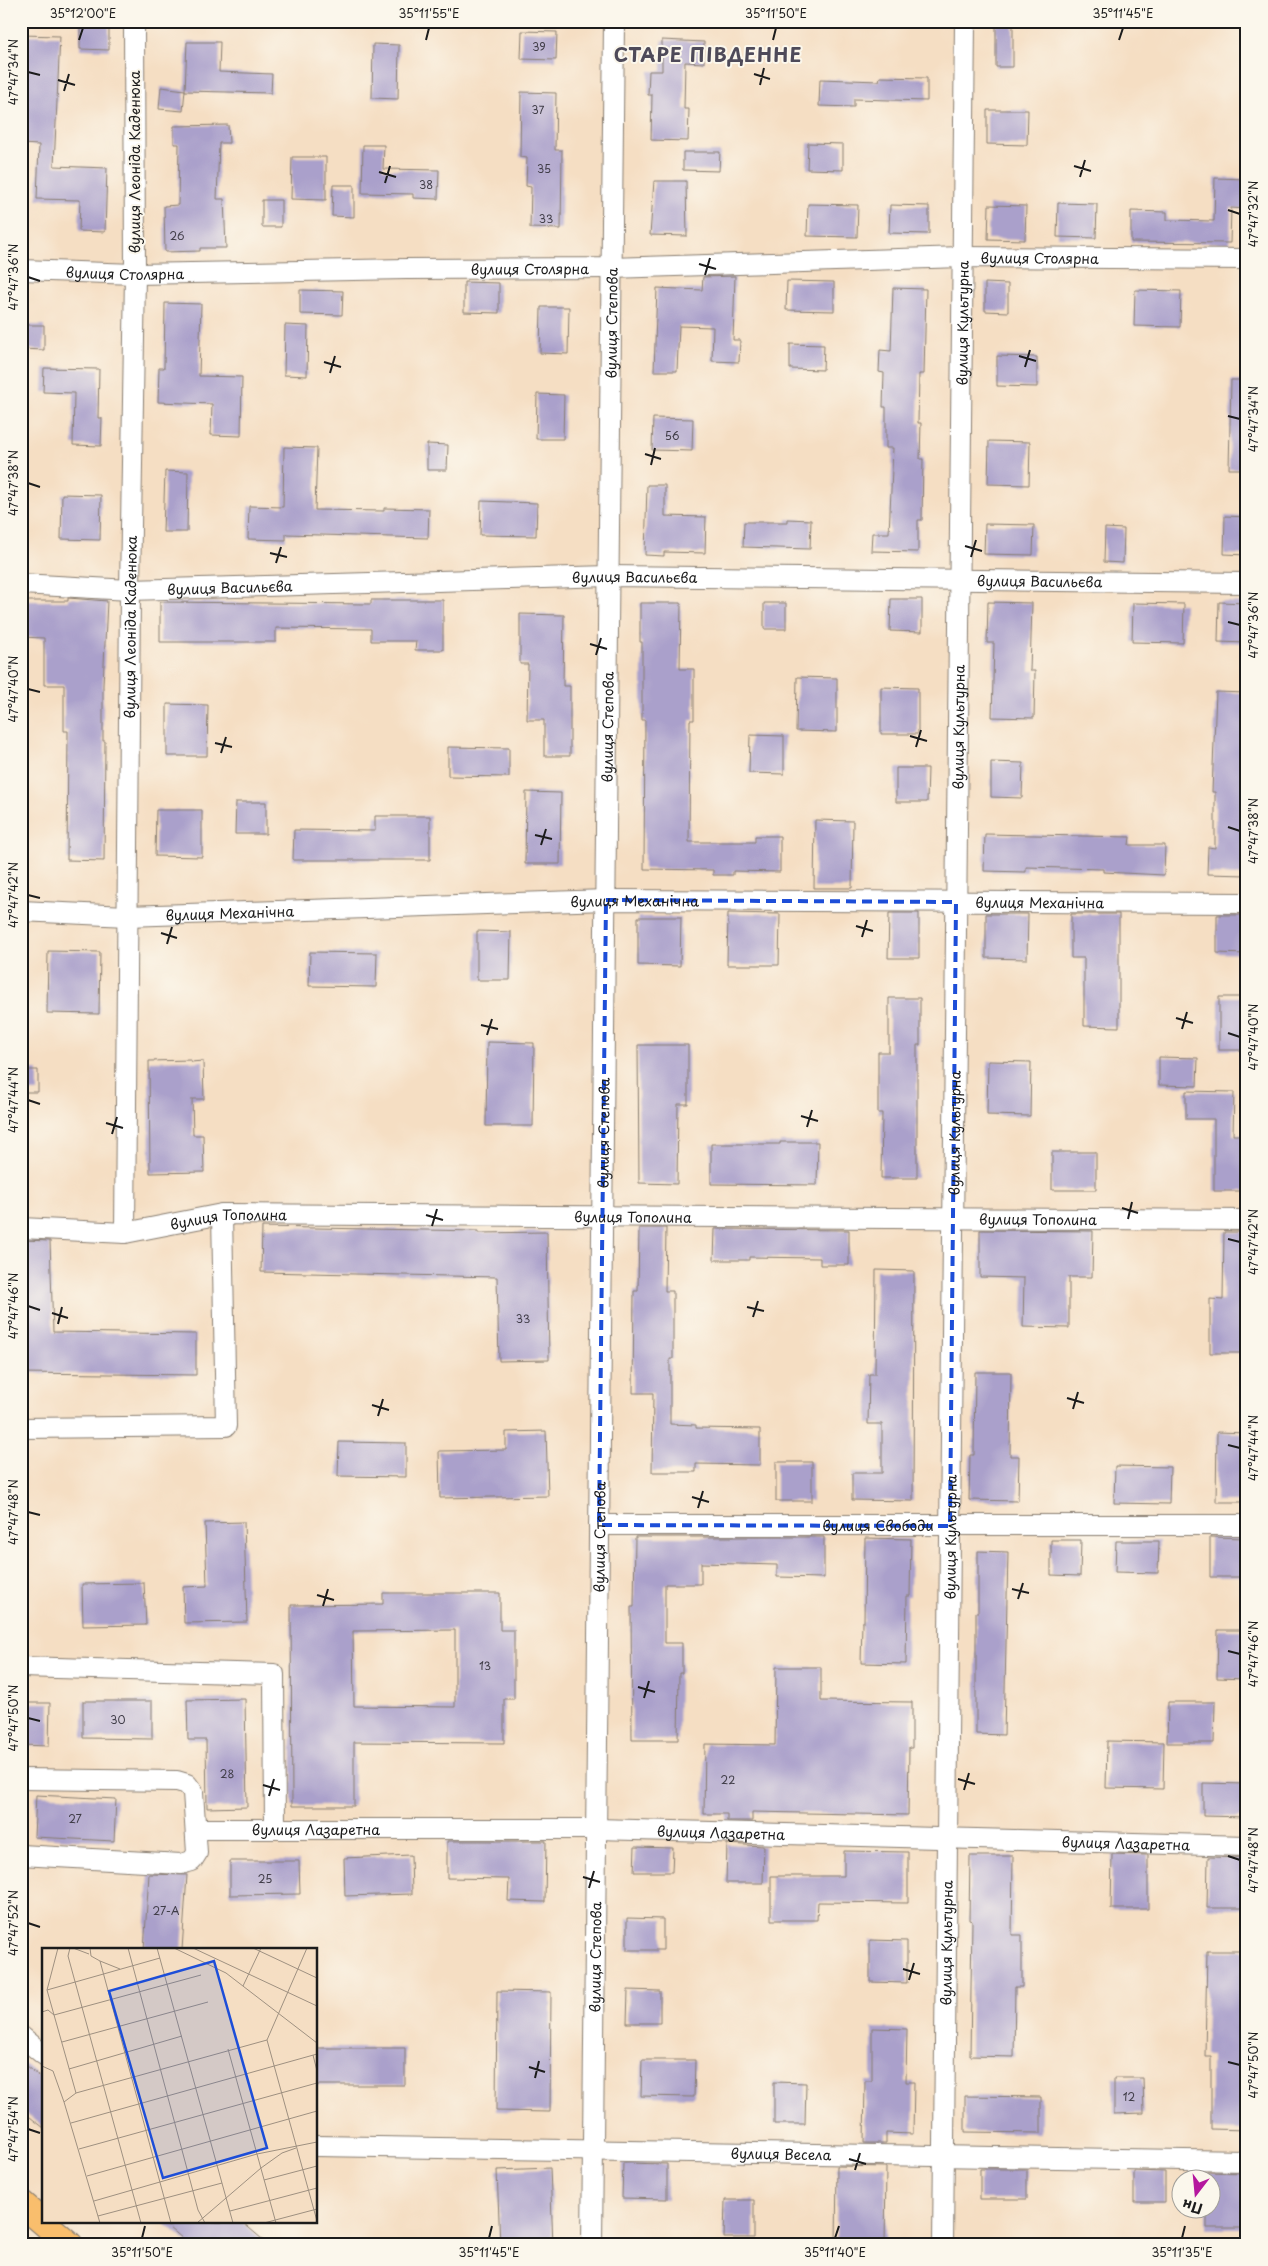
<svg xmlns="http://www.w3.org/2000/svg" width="1268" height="2266" font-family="'Playpen Sans',sans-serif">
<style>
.building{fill:#aaa0cb;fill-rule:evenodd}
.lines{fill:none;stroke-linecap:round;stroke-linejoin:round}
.minor-casing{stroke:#887d70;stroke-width:22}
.major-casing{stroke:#887d70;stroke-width:28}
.minor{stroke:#fff;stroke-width:20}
.major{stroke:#f9be6d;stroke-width:26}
.marked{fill:none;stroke:#1d4ed8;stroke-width:4;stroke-dasharray:10 6;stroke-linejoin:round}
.ticks{fill:none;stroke:#1c1c1c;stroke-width:2}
.labels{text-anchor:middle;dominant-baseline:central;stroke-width:4;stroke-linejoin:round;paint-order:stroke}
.number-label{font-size:11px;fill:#403d48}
.street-label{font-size:14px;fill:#1c1c1c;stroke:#fbf7ec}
.district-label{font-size:19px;font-weight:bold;letter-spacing:1px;fill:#4e4a59;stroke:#fbf7ec}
.inset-road{fill:none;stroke:#9e9080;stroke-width:1}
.view{fill:#1d4ed8;fill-opacity:0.15;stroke:#1d4ed8;stroke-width:2.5}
.inset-edge{fill:none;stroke:#1c1c1c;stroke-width:2.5}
.neatline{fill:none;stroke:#1c1c1c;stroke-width:2}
.ticks-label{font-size:12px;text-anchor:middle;fill:#1c1c1c}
</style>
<rect width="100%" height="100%" fill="#fbf7ec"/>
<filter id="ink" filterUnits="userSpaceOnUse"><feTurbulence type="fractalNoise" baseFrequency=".02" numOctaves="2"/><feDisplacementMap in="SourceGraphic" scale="10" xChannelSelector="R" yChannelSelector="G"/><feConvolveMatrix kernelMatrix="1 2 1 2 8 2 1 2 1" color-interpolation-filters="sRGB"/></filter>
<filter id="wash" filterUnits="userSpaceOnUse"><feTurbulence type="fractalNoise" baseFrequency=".0096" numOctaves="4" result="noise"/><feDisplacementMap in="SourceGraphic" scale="20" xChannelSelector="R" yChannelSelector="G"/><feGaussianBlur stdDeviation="1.12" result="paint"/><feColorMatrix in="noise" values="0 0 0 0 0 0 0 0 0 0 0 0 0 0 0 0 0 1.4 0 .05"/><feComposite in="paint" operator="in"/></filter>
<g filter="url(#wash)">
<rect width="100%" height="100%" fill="#f5dec3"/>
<g id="blocks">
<path class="building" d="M80,21h29v29l-29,-1z
M996,21h17v46h-17z
M522,31l35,1 -1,28 -35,-1z
M21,35l39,1 -6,130 53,2 -2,64 -26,-1 1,-31 -43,-1 2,-54 -18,-1z
M662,40l42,2v21l-19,-1 -1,47h5l-1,32 -37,-1 1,-45h-4l1,-24h13z
M187,42h33l-1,30 53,2 -1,19 -86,-2z
M373,44l26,1 -1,54 -26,-1z
M880,77l47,1v23l-73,-2v8l-35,-1 1,-27 59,2z
M161,87l24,3 -2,21 -24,-2z
M521,92l35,1 -1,57h7l-1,79 -31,-1 1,-41 -5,-1 1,-28 -7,-1z
M987,110h41l-1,35 -40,-1z
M228,125l1,18h-10l-2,56h7l2,49h-26v3l-35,1 -1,-46 14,-1 1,-61h-5v-18z
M808,143l35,1v26l-36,-1z
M363,145h21l-1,24 56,1 -1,29 -25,-1v-4l-51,-1z
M683,152h37l-1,19 -36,-1z
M292,157h34v43l-35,-1z
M1215,178l32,1v30l-16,-1 -1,35 -99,-1v-31l36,1v8l47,1z
M654,181h32l1,55 -37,-1z
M333,185h21v32l-22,-1z
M262,200h19v27h-19z
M1058,203l39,1 -1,34 -39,-1z
M808,204l50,1 -1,32 -50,-1z
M890,205l39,1v28l-40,-1z
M989,205l37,1 -1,34 -37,-1z
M735,276l-2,64h7l-1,22 -27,-1 1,-34 -34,-1 -2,45h-23l3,-83 45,2 1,-13z
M787,281l47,1v29l-48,-1z
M464,282l35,1v30l-35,-1z
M985,283l23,1v28l-23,-1z
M893,288l33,1 -2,85h-5l-1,49h3l-1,36h3l-1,61h-4v32l-47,-1 1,-18h17l4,-85h-7v-41h-3l1,-34 -5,-1 1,-22 11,1z
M300,290l43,1 -1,24 -42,-1z
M1135,290l46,1 -1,36 -46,-1z
M165,303l36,1 -2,72 43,1 -1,59 -30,-1 1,-31 -54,-2 1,-34h5z
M541,307h28l-1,47 -28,-1z
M21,325h23v25l-23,-1z
M285,325l23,1 -1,50 -23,-1z
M790,344l34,1 -1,25 -33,-1z
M997,356l40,1v30l-40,-1z
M44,368l55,1 -1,49h4l-1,28 -28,-1 1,-52 -31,-1z
M1231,380h16v89h-18z
M537,394l27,1 -1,44h-27z
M653,418l40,1 -1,32 -40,-1z
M989,441l41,1 -1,43 -41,-1z
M427,444l21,1 -1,25h-20z
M284,447l33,1 -2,62 69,1v-3l45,1 -1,29 -142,-4v6l-38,-1 1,-33 34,1z
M165,471l23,1 -1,60h-24z
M647,485h18v31l41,1 -1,36 -41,-1v4l-19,-1z
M62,494l39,1 -1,45 -39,-1z
M481,501l56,2 -1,33 -56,-1z
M1225,516l22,1v38l-23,-1z
M787,519l24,1 -1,29 -67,-2 1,-25h43z
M985,524l49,1 -1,30 -49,-1z
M1105,528l19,1 -1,34 -19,-1z
M68,598l39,3 -4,84v56h2l-1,120 -37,-1 1,-129h-4v-46h-20v-47l-23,-1v-36h47z
M891,599h31v33l-32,-1z
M371,600h72v50h-28l1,-9h-45v-12l-95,-1v14h-116v-40l211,2z
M988,602l44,1 -2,68h5l-1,47 -42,-1 2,-74h-7z
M1219,602l28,1v40l-29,-1z
M640,603h41l-1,66h14v51h-4l-1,122h66v-6h25v36l-47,-1v4h-20v-5l-69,-1 1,-149h-3v-78h-2z
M764,603h22v26h-22z
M1133,603l51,1 -1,39 -51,-1z
M520,614l44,1 -1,71h7v70h-26v-36h-17l1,-56h-8z
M797,677l40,1v54l-41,-1z
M881,687l37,1v46h-37z
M1216,692l31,1v182l-40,-1 1,-27 7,1v-56h-3z
M167,704l41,1 -1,51h-40z
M750,735l34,1v38l-35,-1z
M448,747l61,1v29l-61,-1z
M991,762l32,1 -1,35 -31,-1z
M896,768h32l-1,34h-31z
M526,792l35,1 -1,71h-35z
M236,802h30v32h-31z
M156,810h46v47l-47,-1z
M375,816h55v44h-137l1,-30 81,1z
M815,820l38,1 -1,67h-38z
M985,834l145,3 -1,8h36l-1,30 -61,-3v-3l-77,-2v5l-42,-1z
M728,913l52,1 -1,51h-52z
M889,913h30v45h-31z
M986,914h42l-1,45 -41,-1z
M1071,914h48v113l-35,-1v-68h-13z
M1217,915h30v39l-30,-1z
M638,917h43l-1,49 -42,-1z
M477,931l34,1 -1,48h-33z
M48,951l52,1 -1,62 -52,-1z
M310,952l67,1 -1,34 -67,-1z
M1219,997h28v53h-28z
M889,998h31v47h-3v133h-36l1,-65h-4v-61h11z
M487,1042l47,1 -1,83h-47z
M638,1045h50v59h-10l-1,80 -38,-1z
M1159,1057l39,1 -1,28 -38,-1z
M191,1060v2l12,-1 1,38h-12l1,36h10l1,37 -54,1 -1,-112z
M988,1061l43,1 -1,54 -43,-1z
M21,1070h17v22h-17z
M1186,1091l48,1 -1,43h14v56h-33v-72h-28z
M780,1142h38l-1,43 -106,-1v-40h69z
M1052,1152h44v38h-44z
M262,1227l216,4v2l69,-1 2,128 -50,1 -2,-84 -236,-5z
M639,1228h27l-1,63h8v68h-3v65l26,1v3l64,1v36l-64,-1v8h-44l1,-79h-20l1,-102h4z
M715,1229l134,1v35h-29v-7l-71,-1v3h-35z
M980,1230l113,1 -1,46h-23v51l-46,-1 1,-49 -44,-1z
M1224,1232h23v121h-37v-54l13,1z
M21,1240l29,1 3,91 143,2v41l-175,-2v-41h4z
M876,1270l38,1 -1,230 -61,-1v-27h30v-49h-14l1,-50h6z
M975,1372h36l-1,84h9l-1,45 -49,-1 1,-45h4z
M546,1431l2,65 -108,2 -1,-47 67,-1v-18z
M1217,1432l30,1v69h-31z
M339,1442l67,1v34l-68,-1z
M776,1462h36v39h-36z
M1115,1466l55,1 -1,37 -55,-1z
M244,1522l3,100 -63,1 -1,-36 24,-1 -2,-63z
M635,1537h189v41l-47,-1v-12l-76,-2v21h-36v59h17v30h-3l-1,67h-46l-1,-133h3z
M1210,1537l37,1v39h-37z
M865,1538l46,1 -1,57h-3l-1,68 -45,-1 1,-41h2z
M1051,1540h30l-1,36 -29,-1z
M1116,1541h43l-1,32 -43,-1z
M978,1551l30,1 -4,183 -28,-1v-122h2z
M144,1583l2,42 -63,1 -1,-42z
M383,1593h117v37h14v69h-10v44l-150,-1v64h-62l-1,-201 92,-1zM455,1630v77l-101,-1 -1,-75z
M1218,1630h29v49l-30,-1z
M776,1667h45v34l91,1v46h-3l-1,67 -156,-3v9h-25v-7h-23l1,-70 70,1z
M245,1699l2,108 -40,1 -1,-68h-18l-1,-40z
M83,1701h69v38l-69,-1z
M1168,1702h47l-1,41h-47z
M21,1703h29l-1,43 -28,-1z
M1107,1741l57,1 -1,47 -57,-1z
M1203,1783l43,1v33l-43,-1z
M36,1795l80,4 -2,42 -80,-4z
M447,1841h99l-1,61 -37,-1 1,-22 -62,-1z
M727,1844l37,2 -1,37h-37z
M635,1847l38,1 -1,24h-38z
M844,1851l64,1v51l-90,-1 -1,18h-46v-44h73z
M1112,1854l36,1v54h-37z
M411,1855l1,39 -67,2 -1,-38z
M970,1856h43l-1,79h10v52h-7l-1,70 -44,-1 2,-135 -3,-1z
M1208,1857l39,1v50h-40z
M230,1861h69l1,33 -70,1z
M149,1874l38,1 -5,75h-38z
M627,1918l36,1v31h-36z
M870,1940l37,1v42l-37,-1z
M1207,1951h40l-1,179 -35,-1v-73h-6z
M628,1990l32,1v32h-33z
M497,1991l54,1 -1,120 -54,-1z
M872,2028l35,1 -1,53h8l-1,52 -27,-1v10h-22l1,-62h7z
M316,2048h89v37h-89z
M642,2060h53l-1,37 -53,-1z
M21,2061l23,19v48l-23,-18z
M1114,2078h29l1,35 -30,1z
M774,2082l32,1 -1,41h-31z
M965,2096l76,1v36l-76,-1z
M623,2163l44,1v35l-45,-1z
M837,2166l49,1 -1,78h-49z
M550,2168l3,77h-53l-3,-75z
M980,2169h47v30h-47z
M1134,2171l31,1v30h-31z
M1207,2172l38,1 -1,55h-37v-20h3v-30h-3z
M725,2200h29v38h-30z
M163,2222h79l27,23h-79z"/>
</g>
</g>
<g filter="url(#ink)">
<use href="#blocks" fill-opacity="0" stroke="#887d70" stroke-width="1"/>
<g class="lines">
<defs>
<g id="minor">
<path id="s1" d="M21,270l114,4 271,-5 205,-1 351,-11 285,2"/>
<path id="s2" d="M21,584l109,6 479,-14 638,7"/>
<path id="s3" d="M21,911l106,5 479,-16 641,3"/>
<path id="s4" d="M21,1228l104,5 97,-19 1025,6"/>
<path id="s5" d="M125,1233l5,-643 5,-316 -1,-253"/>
<path d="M21,1428l205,-2 -4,-212"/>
<path id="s6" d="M599,1525h648"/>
<path d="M21,1667l253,7 1,154"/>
<path d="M21,1779l156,2 10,3 6,8 4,61 -5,8 -11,3 -160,-9"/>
<path id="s7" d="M196,1829h400l651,17"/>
<path d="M21,2036l23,19"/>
<path id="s8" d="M316,2146l931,15"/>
<path id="s9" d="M592,2245l22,-2224"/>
<path id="s10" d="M943,2245l22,-2224"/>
</g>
<path id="major" d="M21,2203l49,42"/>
</defs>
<use href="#minor" class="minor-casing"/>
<use href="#major" class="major-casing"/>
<use href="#minor" class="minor"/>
<use href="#major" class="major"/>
</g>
</g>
<path class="marked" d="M606,900l350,2 -6,624 -351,-1z"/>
<path class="ticks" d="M79,40l4,-12M426,40l3,-12M773,40l3,-12M1119,40l4,-12M28,72l12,3M754,74l16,5M58,80l17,5M760,85l4,-17M64,91l5,-17M1074,166l17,5M379,172l17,5M1080,177l5,-17M385,183l5,-17M1228,210l12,4M699,264l17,5M705,275l5,-17M28,277l12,4M1019,356l17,5M324,362l17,5M1025,367l5,-17M330,373l5,-17M1228,416l12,3M645,454l16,5M651,465l4,-17M28,483l12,4M965,546l17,5M270,553l17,4M971,557l5,-17M276,563l5,-16M1228,622l12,3M590,644l17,5M596,655l5,-17M28,689l12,3M910,736l17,5M215,743l17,4M916,747l5,-17M221,753l5,-16M1228,827l12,4M535,835l17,4M541,845l5,-16M28,895l12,3M856,926l17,5M161,933l16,5M862,937l5,-17M167,944l5,-17M1176,1018l17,5M481,1025l17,4M1182,1029l5,-17M1228,1033l12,4M487,1035l5,-16M28,1100l12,4M801,1116l17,5M106,1123l17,5M807,1127l5,-17M112,1134l5,-17M1122,1208l16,5M426,1215l17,5M1128,1219l4,-17M432,1226l5,-17M1228,1239l12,3M28,1306l12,4M747,1307l17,4M52,1313l16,5M753,1317l5,-16M58,1324l4,-17M1067,1398l17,5M372,1405l17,5M1073,1409l5,-17M378,1416l5,-17M1228,1445l12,3M692,1497l17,5M698,1508l5,-17M28,1512l12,3M1012,1589l17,4M317,1595l17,5M1018,1599l5,-16M323,1606l5,-17M1228,1651l12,3M638,1687l17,5M644,1698l5,-17M28,1718l12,3M958,1779l17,5M263,1785l17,5M964,1790l5,-17M269,1796l5,-17M1228,1856l12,4M583,1877l17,5M589,1888l5,-17M28,1923l12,4M903,1969l17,5M909,1980l5,-17M1228,2062l12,3M529,2067l16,5M535,2078l4,-17M28,2129l12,4M849,2159l17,5M855,2170l5,-17M142,2238l3,-12M489,2238l3,-12M835,2238l4,-12M1182,2238l3,-12"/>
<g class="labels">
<g class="number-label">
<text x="539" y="46">39</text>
<text x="538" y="109">37</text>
<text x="544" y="168">35</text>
<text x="426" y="184">38</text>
<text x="546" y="218">33</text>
<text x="177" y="235">26</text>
<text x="672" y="435">56</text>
<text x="523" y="1318">33</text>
<text x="485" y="1665">13</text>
<text x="118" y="1719">30</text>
<text x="227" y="1773">28</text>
<text x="728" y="1779">22</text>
<text x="75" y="1818">27</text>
<text x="265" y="1878">25</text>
<text x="166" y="1910">27-А</text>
<text x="1129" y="2096">12</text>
</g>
<g class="street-label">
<text transform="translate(134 162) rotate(-90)">вулиця Леоніда Каденюка</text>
<text stroke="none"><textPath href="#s1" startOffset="1019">вулиця Столярна</textPath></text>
<text stroke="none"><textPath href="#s1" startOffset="509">вулиця Столярна</textPath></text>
<text stroke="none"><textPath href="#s1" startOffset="104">вулиця Столярна</textPath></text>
<text stroke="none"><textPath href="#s9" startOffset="1922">вулиця Степова</textPath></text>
<text stroke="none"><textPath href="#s10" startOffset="1922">вулиця Культурна</textPath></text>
<text stroke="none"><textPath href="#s2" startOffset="614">вулиця Васильєва</textPath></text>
<text stroke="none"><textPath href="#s2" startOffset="1019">вулиця Васильєва</textPath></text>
<text stroke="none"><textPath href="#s2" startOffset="209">вулиця Васильєва</textPath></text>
<text stroke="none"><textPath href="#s5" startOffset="606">вулиця Леоніда Каденюка</textPath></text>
<text stroke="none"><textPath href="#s9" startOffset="1518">вулиця Степова</textPath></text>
<text stroke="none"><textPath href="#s10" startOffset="1518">вулиця Культурна</textPath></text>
<text stroke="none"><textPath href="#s3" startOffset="614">вулиця Механічна</textPath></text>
<text stroke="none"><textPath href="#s3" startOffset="1019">вулиця Механічна</textPath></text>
<text stroke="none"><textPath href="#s3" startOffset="209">вулиця Механічна</textPath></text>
<text stroke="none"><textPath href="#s9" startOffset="1112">вулиця Степова</textPath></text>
<text stroke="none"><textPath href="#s10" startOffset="1112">вулиця Культурна</textPath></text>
<text stroke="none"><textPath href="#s4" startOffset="614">вулиця Тополина</textPath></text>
<text stroke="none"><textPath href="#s4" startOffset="1019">вулиця Тополина</textPath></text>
<text stroke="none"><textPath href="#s4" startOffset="209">вулиця Тополина</textPath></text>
<text stroke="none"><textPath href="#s6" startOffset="279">вулиця Свободи</textPath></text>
<text stroke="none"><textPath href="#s9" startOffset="708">вулиця Степова</textPath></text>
<text stroke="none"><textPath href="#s10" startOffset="708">вулиця Культурна</textPath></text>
<text stroke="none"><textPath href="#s7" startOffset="120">вулиця Лазаретна</textPath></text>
<text stroke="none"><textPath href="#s7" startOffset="525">вулиця Лазаретна</textPath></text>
<text stroke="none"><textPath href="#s7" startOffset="930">вулиця Лазаретна</textPath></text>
<text stroke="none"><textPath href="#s10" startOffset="302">вулиця Культурна</textPath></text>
<text stroke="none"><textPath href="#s9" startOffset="288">вулиця Степова</textPath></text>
<text stroke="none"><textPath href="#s8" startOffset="465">вулиця Весела</textPath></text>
</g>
<g class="district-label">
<text x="708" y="54">СТАРЕ ПІВДЕННЕ</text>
</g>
</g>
<g transform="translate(42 1948)">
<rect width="275" height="275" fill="#f5dec3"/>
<path class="inset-road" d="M16,0l-11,42 29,103M28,0l-2,8 73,267M31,0l16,6M48,0l1,8 9,5 71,262M86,0l70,262 7,13M115,0l76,275M132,0l52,25 91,70M151,0l124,58M211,0l64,30M58,13l20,8M201,38l18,-38M5,42l113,-32M0,64l6,-2 6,5 147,-40M225,92l50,181M20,94l146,-40M186,101l48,174M271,107l4,16M0,118l11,5 11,31 36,121M27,121l113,-33M22,154l12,-9 191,-53 40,-92M29,175l246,-69M37,201l238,-66M45,228l230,-65M222,232l53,-14M52,253l163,-47 60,-12M188,263l87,-23M56,268l124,-33M155,275l64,-55 21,-15 14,-5M222,275l53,-14"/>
<path class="view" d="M172,13l53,187 -104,30 -54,-187z"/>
<rect width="275" height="275" class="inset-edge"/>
</g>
<rect width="1268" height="2266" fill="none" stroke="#fbf7ec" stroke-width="55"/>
<g transform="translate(1196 2194) rotate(196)"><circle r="24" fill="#fbf7ec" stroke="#a29f99"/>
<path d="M0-4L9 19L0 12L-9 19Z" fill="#b5179e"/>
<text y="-8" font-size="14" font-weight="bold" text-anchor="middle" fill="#1c1c1c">Пн</text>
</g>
<rect x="28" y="28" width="1212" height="2210" class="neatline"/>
<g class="ticks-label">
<text x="83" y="18">35°12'00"E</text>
<text x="429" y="18">35°11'55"E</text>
<text x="776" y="18">35°11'50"E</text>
<text x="1123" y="18">35°11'45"E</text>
<text transform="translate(14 72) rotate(-90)" y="4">47°47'34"N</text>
<text transform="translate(1254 214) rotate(-90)" y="4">47°47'32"N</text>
<text transform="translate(14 277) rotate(-90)" y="4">47°47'36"N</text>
<text transform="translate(1254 419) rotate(-90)" y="4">47°47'34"N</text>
<text transform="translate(14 483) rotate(-90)" y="4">47°47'38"N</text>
<text transform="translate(1254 625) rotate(-90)" y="4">47°47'36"N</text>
<text transform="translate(14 689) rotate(-90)" y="4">47°47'40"N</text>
<text transform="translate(1254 831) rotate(-90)" y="4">47°47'38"N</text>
<text transform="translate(14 895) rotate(-90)" y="4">47°47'42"N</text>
<text transform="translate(1254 1037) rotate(-90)" y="4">47°47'40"N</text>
<text transform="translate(14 1100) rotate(-90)" y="4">47°47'44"N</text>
<text transform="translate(1254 1242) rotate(-90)" y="4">47°47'42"N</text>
<text transform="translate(14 1306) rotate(-90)" y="4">47°47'46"N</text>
<text transform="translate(1254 1448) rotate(-90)" y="4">47°47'44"N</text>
<text transform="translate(14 1512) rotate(-90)" y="4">47°47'48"N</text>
<text transform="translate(1254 1654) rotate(-90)" y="4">47°47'46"N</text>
<text transform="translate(14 1718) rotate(-90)" y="4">47°47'50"N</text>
<text transform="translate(1254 1860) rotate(-90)" y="4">47°47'48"N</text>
<text transform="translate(14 1923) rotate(-90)" y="4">47°47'52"N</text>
<text transform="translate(1254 2065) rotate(-90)" y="4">47°47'50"N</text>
<text transform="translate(14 2129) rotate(-90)" y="4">47°47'54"N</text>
<text x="142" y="2257">35°11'50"E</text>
<text x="489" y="2257">35°11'45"E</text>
<text x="835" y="2257">35°11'40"E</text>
<text x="1182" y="2257">35°11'35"E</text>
</g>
</svg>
